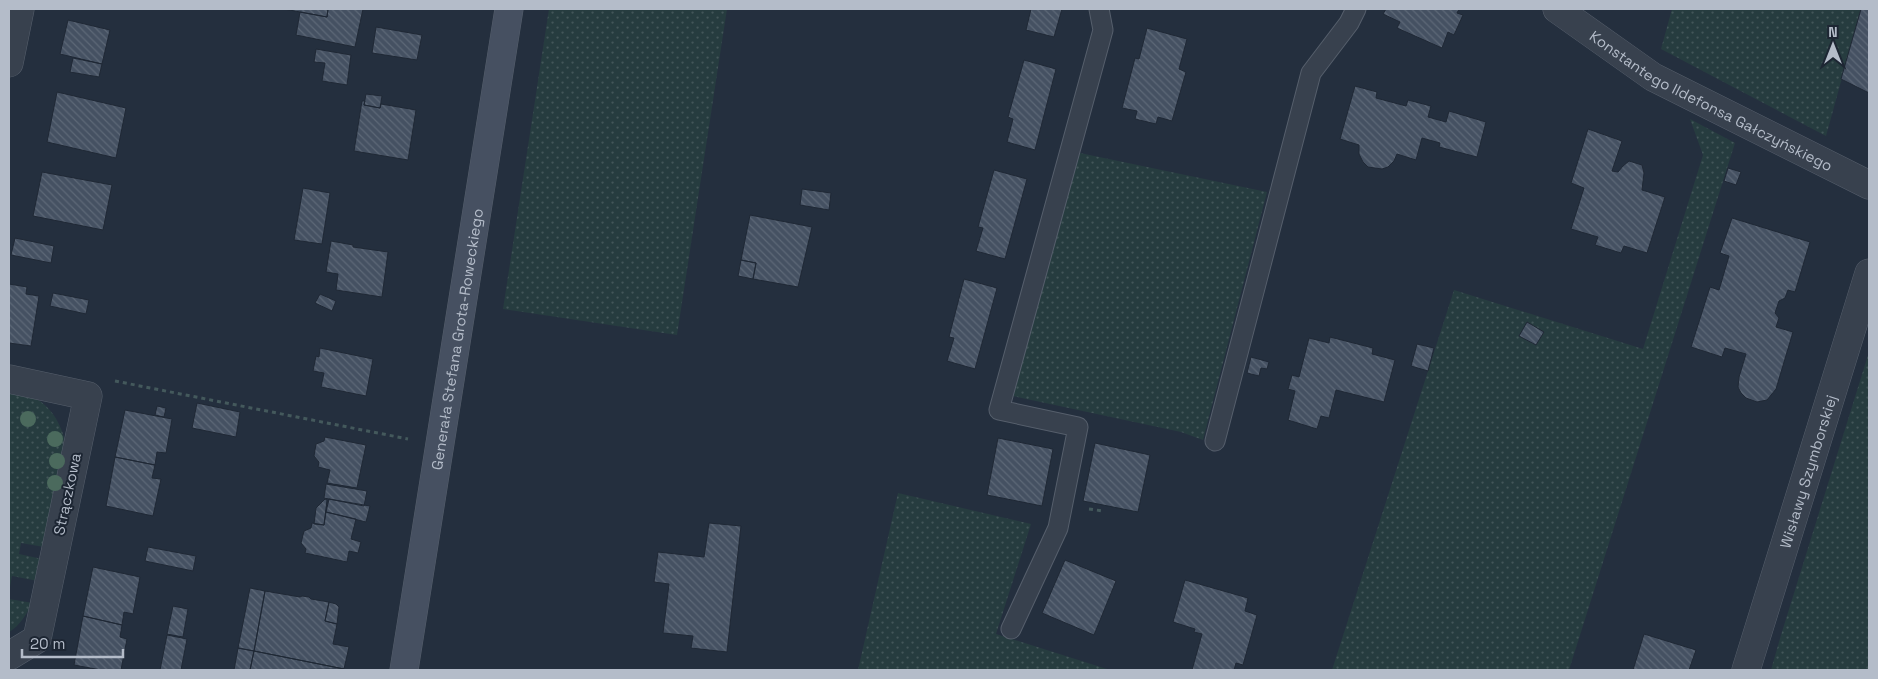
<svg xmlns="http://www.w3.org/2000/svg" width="1878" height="679" font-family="'Space Grotesk',sans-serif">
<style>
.grass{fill:url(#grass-dots)}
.building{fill:url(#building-back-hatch);stroke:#1f2835}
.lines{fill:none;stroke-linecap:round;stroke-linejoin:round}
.lane-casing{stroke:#565f6c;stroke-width:21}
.street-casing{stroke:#565f6c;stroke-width:29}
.secondary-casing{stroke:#565f6c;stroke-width:29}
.path{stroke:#44595c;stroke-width:3;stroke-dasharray:4 4;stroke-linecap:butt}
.lane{stroke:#38414e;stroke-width:19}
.street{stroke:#38414e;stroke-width:28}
.secondary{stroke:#465061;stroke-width:28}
.tree{fill:#4b6a5d}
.labels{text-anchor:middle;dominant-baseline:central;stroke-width:4;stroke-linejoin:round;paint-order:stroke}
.street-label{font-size:15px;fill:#b4bcc9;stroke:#1d2633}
</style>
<defs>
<pattern id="grass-dots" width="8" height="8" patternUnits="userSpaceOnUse" patternTransform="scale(1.25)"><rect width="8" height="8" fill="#263c3f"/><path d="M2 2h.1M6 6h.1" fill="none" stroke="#435659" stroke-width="1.8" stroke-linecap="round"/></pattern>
<pattern id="building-back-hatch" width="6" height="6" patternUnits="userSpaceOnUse" patternTransform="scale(1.25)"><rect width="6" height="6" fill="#455162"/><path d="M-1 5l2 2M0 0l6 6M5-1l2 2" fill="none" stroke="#5d6877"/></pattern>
</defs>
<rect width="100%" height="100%" fill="#242f3e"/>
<path class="grass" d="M549,9h178l-50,326 -174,-26z
M1672,9h189l-35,127 -165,-87z
M1690,119l45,24 -166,527h-237l122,-380 189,59 60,-194z
M1080,153l187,39 -64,248 -22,-8 -168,-36z
M1869,352v318h-98l10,-35z
M9,393c33,-1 49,21 57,50l-22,104 -23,-4 -2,11 23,5 -4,22 -26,-5 -3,16z
M898,493l133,31 -35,110 114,36h-252z
M9,599l24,4c-7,11 -13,23 -24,29z"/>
<path class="building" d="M284,9h44l-1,8z
M328,9h35l-8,38 -59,-12 4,-23 27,5z
M1031,9h31l-8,28 -28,-7z
M1386,9h73l-2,4 6,2 -9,20 -6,-3 -6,16 -45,-20 3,-6 -17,-8z
M1861,9h8v84l-28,-14z
M68,20l42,10 -8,34 -42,-10z
M376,27l46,8 -5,25 -45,-7z
M1147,28l40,11 -8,30 7,3 -14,49 -14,-4 -2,7 -21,-5 2,-8 -15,-3 13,-50 4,1z
M316,49l35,6 -4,30 -25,-4 3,-18 -11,-1z
M73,58l29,6 -3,13 -29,-5z
M1024,60l32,9 -21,81 -28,-8 6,-23 -5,-2z
M1355,86l22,6 -1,6 30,8 2,-6 23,6 -3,11 18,5 3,-11 37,11 -9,35 -38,-10 1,-4 -18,-5 -6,22 -19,-6 -3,7 -6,6 -6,2 -14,-2 -5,-5 -4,-8v-9l-19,-6z
M57,92l69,16 -10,50 -69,-16z
M366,94l16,2 -2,12 -16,-3z
M362,101h3l-1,4 16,3 1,-4 35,6 -8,50 -54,-9z
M1588,129l34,12 -10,30 6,1 5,-6 6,-5 13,4 2,8 -2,17 23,7 -18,56 -23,-7 -3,7 -26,-8 3,-8 -27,-8 13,-41 -13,-5z
M1728,168l13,4 -5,13 -12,-4z
M994,170l33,9 -22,80 -29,-8 7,-23 -5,-1z
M42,172l70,13 -9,45 -70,-14z
M303,188l27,5 -8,51 -28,-4z
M802,189l29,4 -2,17 -29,-5z
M750,215l62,12 -14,60 -45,-8 3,-16 -15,-3z
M1732,218l78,24 -15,50 -7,-2 -3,8 -6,3 -4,12 4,5 -3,9 17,5 -17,57 -9,11 -10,2 -11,-4 -5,-5 -3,-6 1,-10 7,-23 -21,-6 -3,9 -31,-10 19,-60 9,3 10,-34 -9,-3z
M15,238l39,8 -3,17 -40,-8z
M331,241l22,4v2l35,5 -6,45 -46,-7 2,-16 -12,-2z
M741,260l15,3 -3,16 -15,-3z
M964,279l33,9 -22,81 -28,-8 7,-23 -5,-1z
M9,284l18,3 -1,7 13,2 -8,50 -22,-3z
M53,293l36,7 -3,14 -36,-8z
M320,294l16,7 -4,10 -17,-8z
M1527,322l17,10 -8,13 -17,-9z
M1330,337l43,11 -1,6 23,6 -11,42 -48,-12 -7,28 -8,-2 -4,13 -29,-9 7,-29 -7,-2 4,-14 7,2 10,-39 20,5z
M1417,344l17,4 -6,23 -17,-5z
M320,348l53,11 -7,37 -45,-9 3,-14 -11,-2 3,-15 3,1z
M1251,357l18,5 -2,7 -6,-1 -2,8 -12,-3z
M197,403l43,9 -4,25 -44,-9z
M157,406l9,2 -2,9 -9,-2z
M125,410l47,9 -6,34 -9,-1 -2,13 -40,-8z
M325,437l41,8 -9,43 -30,-5 3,-13 -12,-3 1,-5 -5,-6 2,-12 8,-3z
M998,438l55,11 -11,57 -55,-11z
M1095,443l55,12 -12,57 -55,-11z
M115,457l40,8 -3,13 9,1 -8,37 -47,-10z
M326,484l41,7 -3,15 -40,-8z
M325,499l2,1 -3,25 -10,-1 2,-16z
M329,499l41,7 -4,16 -40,-10z
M326,512l30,7 -5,20 10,3 -3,11 -9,-2 -2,11 -42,-9 1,-4 -5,-6 3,-12 7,-3 1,-5 12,2z
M709,523l32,3 -14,126 -36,-4 2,-12 -30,-3 6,-49 -15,-2 4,-30 46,5z
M148,547l48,9 -3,15 -48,-10z
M1065,560l51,21 -22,54 -52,-22z
M93,567l47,10 -7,37 -9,-2 -2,13 -39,-9z
M1185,580l63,18 -3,13 12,4 -14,50 -7,-2 -2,7h-42l10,-36 -8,-2 1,-3 -22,-7z
M250,588l15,3 -11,60 -16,-3z
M265,591l35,6 2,-1 7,1 2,2 18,3 -4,19 12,3 -4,20 16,3 -5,22 -90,-18z
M329,602l7,2 3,3 -2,17 -12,-3z
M173,606l15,3 -5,28 -16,-3z
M83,616l39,9 -2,12 7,2 -6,31h-20l-27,-5z
M1644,634l52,16 -7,20h-56z
M167,635l20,4 -6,31h-21z
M238,648l16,3 -4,19h-16z
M254,651l90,18 -94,1z"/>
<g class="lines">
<defs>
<path id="lane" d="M1215,441l96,-368 38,-50 7,-14
M1011,629l47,-101 20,-101 -79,-17 104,-380 -4,-21"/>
<g id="street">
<path id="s1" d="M1557,9l96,68 216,108"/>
<path d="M9,63l11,-54"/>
<path d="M9,379l79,17 -51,243 -28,17"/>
<path id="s2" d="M1746,670l123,-397"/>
</g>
<g id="secondary">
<path id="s3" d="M404,670l105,-661"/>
</g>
</defs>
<use href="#lane" class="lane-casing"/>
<use href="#street" class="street-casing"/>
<use href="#secondary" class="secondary-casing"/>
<path class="path" d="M115,381l293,58
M1089,509l14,2"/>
<use href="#lane" class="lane"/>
<use href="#street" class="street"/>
<use href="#secondary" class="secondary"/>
</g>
<g class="tree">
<circle cx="28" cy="419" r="8"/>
<circle cx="55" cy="439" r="8"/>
<circle cx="57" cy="461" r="8"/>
<circle cx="55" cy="483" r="8"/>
</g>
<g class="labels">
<g class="street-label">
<text stroke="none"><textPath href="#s1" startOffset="180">Konstantego Ildefonsa Gałczyńskiego</textPath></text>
<text stroke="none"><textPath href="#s3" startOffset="335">Generała Stefana Grota-Roweckiego</textPath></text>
<text stroke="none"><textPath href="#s2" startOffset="208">Wisławy Szymborskiej</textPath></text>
<text transform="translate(67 494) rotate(-78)">Strączkowa</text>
</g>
</g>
<rect width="1878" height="679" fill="none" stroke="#b4bcc9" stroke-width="20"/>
<g transform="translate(1833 45)" stroke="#1d2633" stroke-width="4" paint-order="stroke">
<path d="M0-4L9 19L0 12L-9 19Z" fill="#b4bcc9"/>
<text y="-8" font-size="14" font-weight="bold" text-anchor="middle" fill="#b4bcc9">N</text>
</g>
<path d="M22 649v8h101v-8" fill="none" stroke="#b4bcc9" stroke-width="2.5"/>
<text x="30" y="649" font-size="15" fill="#b4bcc9" stroke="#1d2633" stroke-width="4" paint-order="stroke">20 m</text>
</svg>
